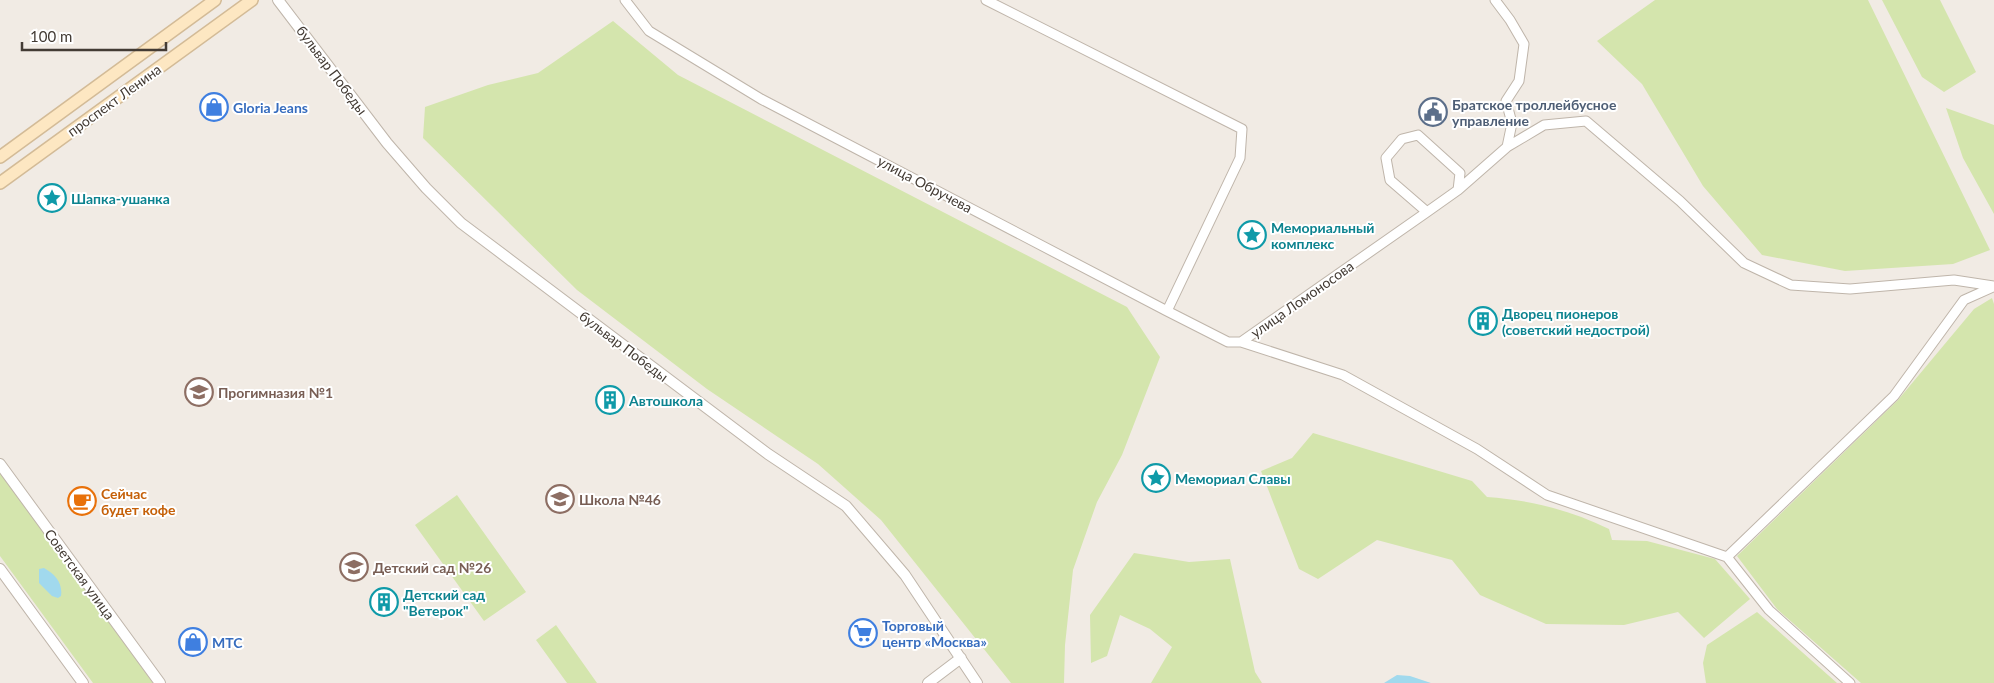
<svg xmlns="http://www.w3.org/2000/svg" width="1994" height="683" font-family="Lato,sans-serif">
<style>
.green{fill:#d4e5ad}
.water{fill:#a1d9ed}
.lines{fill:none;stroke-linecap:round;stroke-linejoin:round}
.minor-casing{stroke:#bfb5aa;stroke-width:11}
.tertiary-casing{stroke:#bfb5aa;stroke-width:12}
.secondary-casing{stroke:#d3bb97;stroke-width:14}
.minor{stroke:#fff;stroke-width:9}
.tertiary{stroke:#fff;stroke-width:10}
.secondary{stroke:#fde7c2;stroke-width:11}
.labels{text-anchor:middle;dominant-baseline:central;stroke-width:4;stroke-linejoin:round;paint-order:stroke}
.street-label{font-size:14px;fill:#433b34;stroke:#fff}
.service-label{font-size:14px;font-weight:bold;fill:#4e5e75;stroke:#fff;text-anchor:start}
.shop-label{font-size:14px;font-weight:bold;fill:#366cbe;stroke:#fff;text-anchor:start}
.culture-label{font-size:14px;font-weight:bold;fill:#0d838f;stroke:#fff;text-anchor:start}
.education-label{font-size:14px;font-weight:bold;fill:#785e54;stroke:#fff;text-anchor:start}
.food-label{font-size:14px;font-weight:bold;fill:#c56008;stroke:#fff;text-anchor:start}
</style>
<rect width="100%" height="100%" fill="#f1ebe4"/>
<path class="green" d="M1655,0h213l122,250 -37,14 -108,7 -83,-16 -59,-69 -61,-102 -45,-43z
M1882,0h58l36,72 -32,20 -22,-15z
M613,21l65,54 449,232 33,50 -38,98 -25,47 -24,68 -8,75 -1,38h-53l-130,-163 -63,-56 -111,-75 -130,-99 -154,-152 2,-31 63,-22 50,-12z
M1946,108l48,17v89l-31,-56z
M1992,298l2,6v379h-133l-84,-74 -40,-53 161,-156 76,-91z
M1313,433l159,48 15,16c43,3 83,13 122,32l3,11 35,1 68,18 35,40 -46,39 -26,-26 -54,13 -78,-1 -66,-29 -28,-35 -75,-20 -59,39 -19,-10 -38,-98 31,-13z
M0,472l153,211h-60l-93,-127z
M457,495l69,97 -42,29 -69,-96z
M1134,553l55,9 41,-3 25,113 7,11h-111l21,-36 -22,-18 -30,-14 -13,41 -16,7 -1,-48z
M1757,612l80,71h-131l-3,-20 4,-18z
M556,625l41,58h-30l-31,-43z"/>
<path class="water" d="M44,568c11,6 19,15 17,28l-3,2 -6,-2 -13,-13v-14z
M1397,675l13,1 21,7h-47z"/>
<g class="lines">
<defs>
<path id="minor" d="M625,0l24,31 112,68 406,212 61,31h13l102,33 134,74 70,46 180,62 42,53 81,73
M986,0l256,129 -2,29 -73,153
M1495,0l15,20 14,24 -5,37 -13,20 6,22 -5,24
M1427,212l-37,-32 -4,-22 16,-19 16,-4 42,38 -2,17
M1241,342l186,-130 31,-22 49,-43 37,-22 42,-4 94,80 64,62 47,22 59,4 104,-9 40,6
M1727,557l167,-161 70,-96 29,-13"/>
<path id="tertiary" d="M278,0l109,143 39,45 35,35 307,231 78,52 59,69 72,108
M0,464l160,219
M0,569l83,114
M928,683l33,-25"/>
<path id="secondary" d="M0,157l215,-157
M0,183l252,-183"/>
</defs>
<use href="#minor" class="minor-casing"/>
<use href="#tertiary" class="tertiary-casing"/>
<use href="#secondary" class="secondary-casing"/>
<use href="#minor" class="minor"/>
<use href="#tertiary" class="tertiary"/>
<use href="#secondary" class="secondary"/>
</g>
<defs>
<symbol id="shop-ring" viewBox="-11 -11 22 22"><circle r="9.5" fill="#fff" stroke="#3f7fe0" stroke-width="1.5"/><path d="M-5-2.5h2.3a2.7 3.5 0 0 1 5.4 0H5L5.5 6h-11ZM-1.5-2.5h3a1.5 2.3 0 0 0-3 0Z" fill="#3f7fe0"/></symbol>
<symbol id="civic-ring" viewBox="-11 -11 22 22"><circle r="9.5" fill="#fff" stroke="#5c6f8a" stroke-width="1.5"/><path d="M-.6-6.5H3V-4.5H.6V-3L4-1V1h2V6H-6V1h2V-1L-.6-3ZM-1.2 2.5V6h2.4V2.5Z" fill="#5c6f8a"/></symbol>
<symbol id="sight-ring" viewBox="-11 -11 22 22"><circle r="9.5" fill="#fff" stroke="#0f9aa8" stroke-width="1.5"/><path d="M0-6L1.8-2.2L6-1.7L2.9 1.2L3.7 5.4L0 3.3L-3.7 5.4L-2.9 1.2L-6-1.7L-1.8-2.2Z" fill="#0f9aa8"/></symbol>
<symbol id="building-ring" viewBox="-11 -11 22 22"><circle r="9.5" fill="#fff" stroke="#0f9aa8" stroke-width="1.5"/><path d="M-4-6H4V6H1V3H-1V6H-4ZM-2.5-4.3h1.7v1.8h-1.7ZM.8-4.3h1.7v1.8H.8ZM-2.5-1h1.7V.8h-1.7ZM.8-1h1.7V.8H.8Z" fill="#0f9aa8"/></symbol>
<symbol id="school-ring" viewBox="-11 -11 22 22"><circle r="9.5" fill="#fff" stroke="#8d6e63" stroke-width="1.5"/><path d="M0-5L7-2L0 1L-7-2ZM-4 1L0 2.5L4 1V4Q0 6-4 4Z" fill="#8d6e63"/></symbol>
<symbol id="cafe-ring" viewBox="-11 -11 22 22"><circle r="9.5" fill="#fff" stroke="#e8710a" stroke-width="1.5"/><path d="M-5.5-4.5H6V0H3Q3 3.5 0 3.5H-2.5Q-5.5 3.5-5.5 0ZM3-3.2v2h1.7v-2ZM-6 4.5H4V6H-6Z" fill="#e8710a"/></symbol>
<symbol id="supermarket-ring" viewBox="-11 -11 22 22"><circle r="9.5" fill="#fff" stroke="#3f7fe0" stroke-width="1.5"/><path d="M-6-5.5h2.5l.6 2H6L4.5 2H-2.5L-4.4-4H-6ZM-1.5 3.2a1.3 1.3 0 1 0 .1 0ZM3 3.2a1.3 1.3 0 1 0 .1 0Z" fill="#3f7fe0"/></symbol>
</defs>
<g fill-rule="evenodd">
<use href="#shop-ring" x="198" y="91" width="32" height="32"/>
<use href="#civic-ring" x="1417" y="96" width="32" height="32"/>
<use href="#sight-ring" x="36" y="182" width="32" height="32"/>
<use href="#sight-ring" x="1236" y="219" width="32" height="32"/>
<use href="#building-ring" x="1467" y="305" width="32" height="32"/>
<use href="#school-ring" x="183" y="376" width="32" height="32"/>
<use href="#building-ring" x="594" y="384" width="32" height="32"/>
<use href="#sight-ring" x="1140" y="462" width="32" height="32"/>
<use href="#school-ring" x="544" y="483" width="32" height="32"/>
<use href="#cafe-ring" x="66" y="485" width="32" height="32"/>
<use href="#school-ring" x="338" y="551" width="32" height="32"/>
<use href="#building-ring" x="368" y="586" width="32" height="32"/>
<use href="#supermarket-ring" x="847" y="617" width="32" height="32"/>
<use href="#shop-ring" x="177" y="626" width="32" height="32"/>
</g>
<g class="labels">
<g class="street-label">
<text transform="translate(332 70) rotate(53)">бульвар Победы</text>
<text transform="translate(114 100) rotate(-36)">проспект Ленина</text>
<text transform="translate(925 184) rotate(28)">улица Обручева</text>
<text transform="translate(1302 299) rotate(-35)">улица Ломоносова</text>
<text transform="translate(624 346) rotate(37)">бульвар Победы</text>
<text transform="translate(80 574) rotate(54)">Советская улица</text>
</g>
<g class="service-label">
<text x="1452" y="104">Братское троллейбусное<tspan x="1452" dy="16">управление</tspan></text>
</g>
<g class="shop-label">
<text x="233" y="107">Gloria Jeans</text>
<text x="882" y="625">Торговый<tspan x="882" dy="16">центр «Москва»</tspan></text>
<text x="212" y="642">МТС</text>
</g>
<g class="culture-label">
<text x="71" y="198">Шапка-ушанка</text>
<text x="1271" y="227">Мемориальный<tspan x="1271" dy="16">комплекс</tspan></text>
<text x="1502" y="313">Дворец пионеров<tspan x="1502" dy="16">(советский недострой)</tspan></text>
<text x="629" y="400">Автошкола</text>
<text x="1175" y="478">Мемориал Славы</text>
<text x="403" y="594">Детский сад<tspan x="403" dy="16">"Ветерок"</tspan></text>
</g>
<g class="education-label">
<text x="218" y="392">Прогимназия №1</text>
<text x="579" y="499">Школа №46</text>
<text x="373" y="567">Детский сад №26</text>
</g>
<g class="food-label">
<text x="101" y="493">Сейчас<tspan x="101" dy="16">будет кофе</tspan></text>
</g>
</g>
<path d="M22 42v8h144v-8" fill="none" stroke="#433b34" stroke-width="2.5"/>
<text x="30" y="42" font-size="15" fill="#433b34" stroke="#ffffff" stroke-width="4" paint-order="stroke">100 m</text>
</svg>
